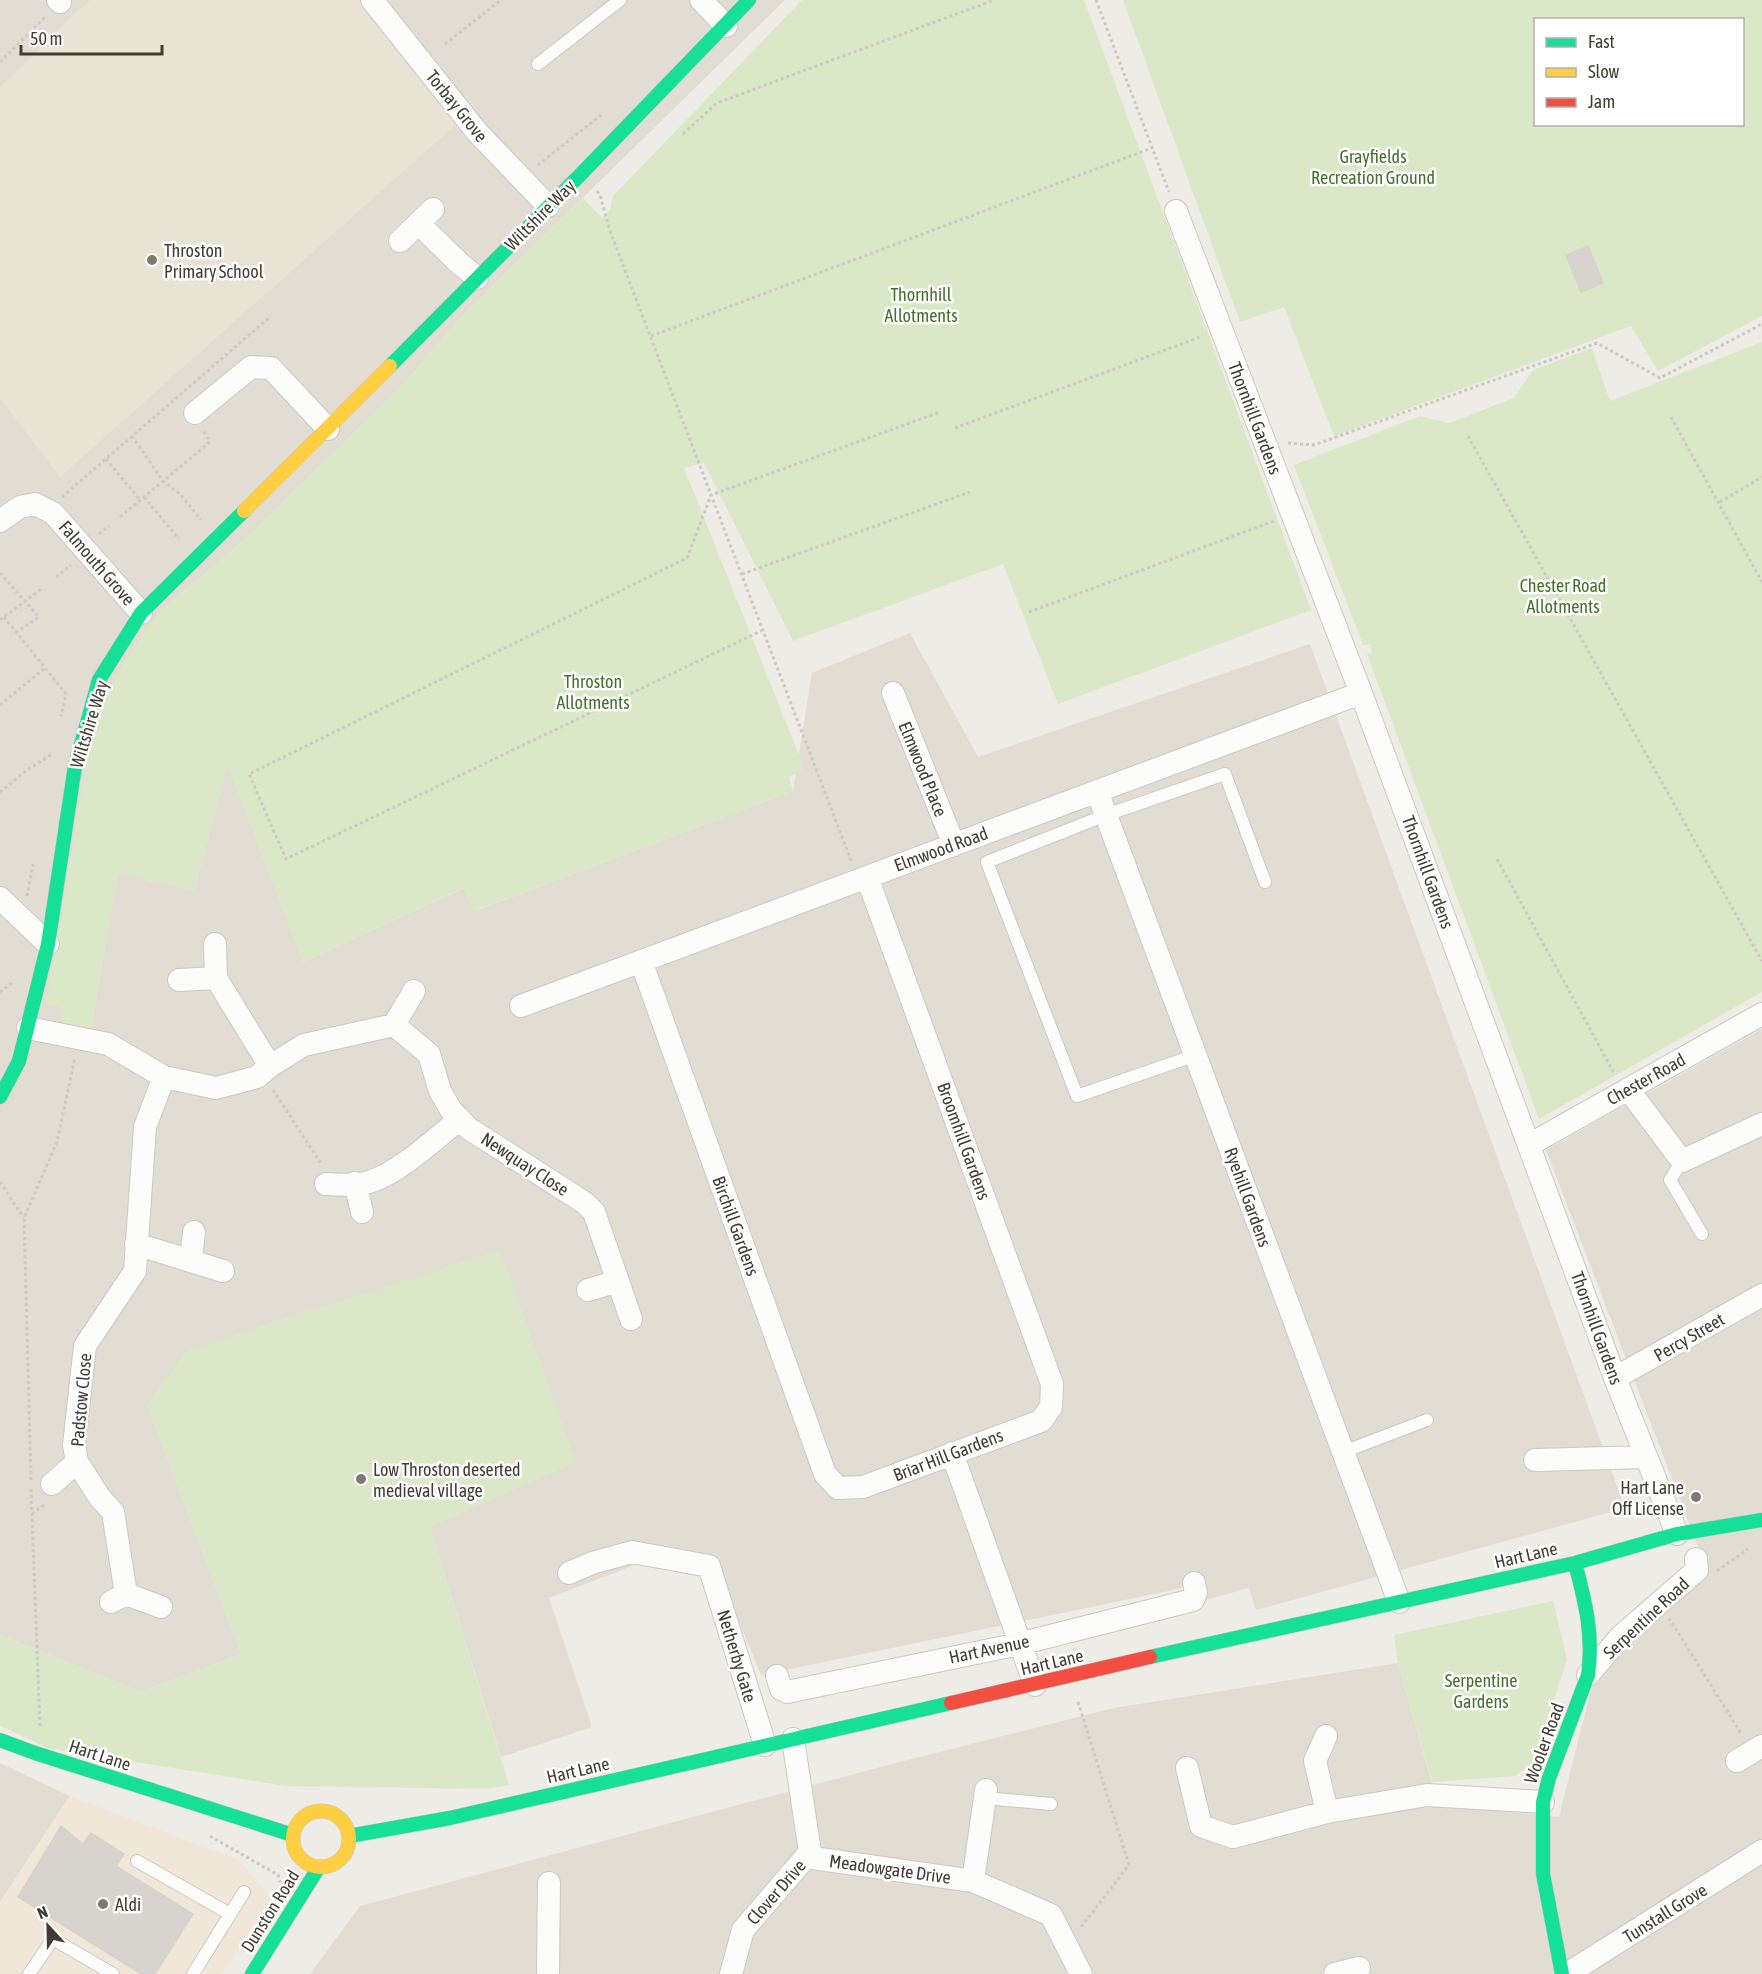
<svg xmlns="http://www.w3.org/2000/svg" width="1762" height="1974" font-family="'Asap Condensed',sans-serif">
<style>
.residential{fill:#e1ddd3}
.commercial{fill:#f1e7d9}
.education{fill:#e9e3d5}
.green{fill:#dbe8c7;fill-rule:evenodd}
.building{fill:#d7d4cf;stroke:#d6d3cc;stroke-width:1.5}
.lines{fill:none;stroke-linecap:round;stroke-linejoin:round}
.lane-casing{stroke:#ccc9c4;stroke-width:14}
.street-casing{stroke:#ccc9c4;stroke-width:24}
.fast-casing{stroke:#ccc9be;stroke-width:15}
.slow-casing{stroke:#ccc9be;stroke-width:15}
.jam-casing{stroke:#ccc9be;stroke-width:15}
.path{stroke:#cccac6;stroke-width:3;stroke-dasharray:3 3;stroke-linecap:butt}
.lane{stroke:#fcfcfb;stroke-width:12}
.street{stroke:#fcfcfb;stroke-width:22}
.fast{stroke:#16e098;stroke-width:14}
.slow{stroke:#ffcf43;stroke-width:14}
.jam{stroke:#f24e42;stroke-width:14}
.poi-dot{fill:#7e7a72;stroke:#fff;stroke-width:2}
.labels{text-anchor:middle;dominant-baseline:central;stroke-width:5;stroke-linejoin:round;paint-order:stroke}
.street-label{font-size:18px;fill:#423c34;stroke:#fff}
.park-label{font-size:18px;fill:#45712a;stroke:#fff}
.poi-label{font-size:18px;fill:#423c34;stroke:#fff;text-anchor:start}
</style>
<rect width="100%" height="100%" fill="#eeece6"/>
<path class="residential" d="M0,0h785l-321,314 -63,73 -162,158 -81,68 -111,391 12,2 32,23 27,-156 76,18 34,-126 75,197 161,-74 11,23 318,-120 19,-118 98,-40 68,124 332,-113 315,864 -369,102 -7,-22 -44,12 -1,-23 -26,12 -417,86 -47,-114 -58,-4 -107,41 43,129 -91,30 -71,-230 -283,-123 94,250 -100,38 -141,-57z
M1762,1029v945h-1452l50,-68 528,-141 226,-57 284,-45 40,142 121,12 33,-131 60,-68 55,-48 -161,-420z
M0,1763l70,33 -70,106z"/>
<path class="commercial" d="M70,1796l169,64 32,38 -49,76h-222v-72z"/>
<path class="education" d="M90,0h269l100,122 -399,355 -60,-79v-311z"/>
<path class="green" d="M802,0h282l227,610 -253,94 -55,-140 -210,77 -89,-178 -20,5 121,302 -16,7 4,14 -319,120 -11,-23 -160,74 -75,-196 -34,125 -76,-18 -27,157 -28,-7 -4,-17 -13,-2 44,-261 25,-67 43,-63 81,-68 162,-158 63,-73 119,-116 19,20 8,-8 3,-14z
M1123,0h639v316l-104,55 -27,-45 -297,110 -50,-129 -44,15zM1536,20h206v104h-206z
M1762,342v650l-223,127 -172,-465 5,-2 -2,-8 -7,1 -69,-180 126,-49 29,7 65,-25 19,-28 59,-22 18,53z
M500,1250l76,212 -146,65 79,258 -23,4 -201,-3 -237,-38 -48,-22v-91l141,57 100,-38 -94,-250 41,-54z
M1553,1601l14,58 -33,104 -19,13 -83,6 -34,-119 -4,-28z"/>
<path class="building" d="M1588,246l15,37 -22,9 -15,-37z
M61,1826l22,18 8,-11 33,21 -8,12 77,48 -38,60h-14l-123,-77z"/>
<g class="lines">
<defs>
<path id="lane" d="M538,64l82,-64
M1196,1055l-119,41 -90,-234 119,-47 119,-41 40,108
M1682,1161l-12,19 32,54
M1343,1452l84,-32
M985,1798l66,6
M137,1861l93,53
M29,1974l24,-35 60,35
M193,1974l51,-82"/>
<path id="street" d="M58,0l2,2
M372,0l105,132 71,74
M701,0l25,26
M1176,211l185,482 254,685 62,156
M419,224l39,38 19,16
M400,241l33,-32
M195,413l56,-46 20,1 57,61
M0,521l20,-14 15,-3 18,9 88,100
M893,693l61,152
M1097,791l302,811
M0,898l48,46
M215,944l1,34 54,88
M641,961l184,513 13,14 25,-1 178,-66 10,-14 1,-23 -185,-507
M179,980l37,-2
M521,1006l840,-313
M394,1025l20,-34
M28,1028l80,16 56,33 52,11 41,-11 13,-11 34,-21 90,-20 35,29 11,37 11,19 17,18 117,75 9,9 37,107
M1628,1089l54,72 80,-37
M1529,1145l233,-131
M355,1183l7,29
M326,1184c14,1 33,2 46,-3 29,-10 64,-43 88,-62
M136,1244l87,27
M191,1259l3,-27
M588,1290l30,-9
M1615,1378l147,-83
M952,1453l83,232
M1535,1460l111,-3
M52,1484l25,-22
M569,1573l23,-10 40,-11 77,14 56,179
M126,1594l-13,-82 -13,-14 -23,-36 -3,-17 11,-99 50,-75 10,-144 19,-50
M111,1602l15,-8 35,13
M1588,1675l33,-39 76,-66 -1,-11
M777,1676l4,13 6,3 232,-48 174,-44 3,-7 -2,-10
M1326,1736l-11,25 12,51
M1737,1761l25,-15
M1187,1768l14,58 32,11 94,-25 100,-17 116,7
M806,1857l167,24 78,34 30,59
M973,1881l13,-91
M548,1974l1,-91
M731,1974l12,-44 67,-78 -17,-113
M1335,1974l24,-6
M1567,1974l195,-123"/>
<path id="fast" d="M390,366l191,-192 168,-174
M0,1097l19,-36 29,-117 27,-178 24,-86 42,-67 103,-102
M1150,1657l425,-94 102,-29 85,-14
M0,1740l35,13 258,82
M349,1836l101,-18 501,-115
M252,1974l67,-107
M1562,1974l-19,-100v-72l6,-24 39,-103c6,-39 -3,-74 -13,-112"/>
<path id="slow" d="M244,511l146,-145
M293 1839a28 28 0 1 1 56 0a28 28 0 1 1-56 0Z"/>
<path id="jam" d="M951,1703l199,-46"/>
</defs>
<use href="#lane" class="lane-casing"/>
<use href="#street" class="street-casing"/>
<use href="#fast" class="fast-casing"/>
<use href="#slow" class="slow-casing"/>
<use href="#jam" class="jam-casing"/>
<path class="path" d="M1096,0l73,192
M445,44l56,-44
M0,62l46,-46
M683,134l34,-31 277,-103
M538,165l63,-50
M597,191l3,4 10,36 242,632
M651,336l501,-188
M1671,417l91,165
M955,428l248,-92
M132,436l31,45 17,13 21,26
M1468,436l294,525
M1288,443l26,2 283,-102 63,35 102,-54
M106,459l34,41
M62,497l209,-181
M144,497l35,42
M1720,502l42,-25
M120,517l90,-75 -7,-12
M99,534l10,-8
M0,573l39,44 -22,15
M742,574l228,-82
M56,577l15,-12
M1029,612l245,-91
M4,617l62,77 -5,22
M0,620l41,-31
M763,630l-477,229 -37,-85 438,-216 24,-63 229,-83
M0,705l45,-37
M0,792l27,-22 25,-16
M1497,859l117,214
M27,896l6,-32
M0,992l13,-10
M273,1090l49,75
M0,1182l24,36
M31,1480l-7,-262 33,-76 18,-85
M31,1489l9,239
M32,1514l13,-10
M1717,1571l31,-22
M1669,1618l73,117
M1078,1702l51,163 -48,62
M210,1836l68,39 2,7"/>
<use href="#lane" class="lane"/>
<use href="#street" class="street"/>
<use href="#fast" class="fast"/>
<use href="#slow" class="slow"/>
<use href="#jam" class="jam"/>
</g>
<g class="poi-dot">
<circle cx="152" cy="260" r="6"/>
<circle cx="361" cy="1479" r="6"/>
<circle cx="1696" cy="1497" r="6"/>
<circle cx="103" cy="1904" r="6"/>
</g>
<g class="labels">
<g class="street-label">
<text transform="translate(457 106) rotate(51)">Torbay Grove</text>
<text transform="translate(540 215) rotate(-45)">Wiltshire Way</text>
<text transform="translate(1255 418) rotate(69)">Thornhill Gardens</text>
<text transform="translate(97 563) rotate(49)">Falmouth Grove</text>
<text transform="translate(89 724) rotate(-73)">Wiltshire Way</text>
<text transform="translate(923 769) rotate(68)">Elmwood Place</text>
<text transform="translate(941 849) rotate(-20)">Elmwood Road</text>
<text transform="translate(1428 872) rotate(70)">Thornhill Gardens</text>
<text transform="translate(1646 1079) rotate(-29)">Chester Road</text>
<text transform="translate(964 1141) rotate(70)">Broomhill Gardens</text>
<text transform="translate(525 1164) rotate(33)">Newquay Close</text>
<text transform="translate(1248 1197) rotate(70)">Ryehill Gardens</text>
<text transform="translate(736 1226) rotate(70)">Birchill Gardens</text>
<text transform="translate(1597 1328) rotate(70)">Thornhill Gardens</text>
<text transform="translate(1689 1337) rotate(-30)">Percy Street</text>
<text transform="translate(81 1400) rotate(-85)">Padstow Close</text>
<text transform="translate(948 1455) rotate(-21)">Briar Hill Gardens</text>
<text transform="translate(1526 1555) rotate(-13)">Hart Lane</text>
<text transform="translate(1646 1618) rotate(-43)">Serpentine Road</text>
<text transform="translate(989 1649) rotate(-12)">Hart Avenue</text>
<text transform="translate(737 1656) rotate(73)">Netherby Gate</text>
<text transform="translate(1052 1662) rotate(-13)">Hart Lane</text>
<text transform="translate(1544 1743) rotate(-70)">Wooler Road</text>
<text transform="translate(100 1755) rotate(18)">Hart Lane</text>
<text transform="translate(578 1770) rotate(-13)">Hart Lane</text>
<text transform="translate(890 1869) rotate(8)">Meadowgate Drive</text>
<text transform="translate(776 1892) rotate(-49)">Clover Drive</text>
<text transform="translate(270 1911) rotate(-58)">Dunston Road</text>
<text transform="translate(1665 1913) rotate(-32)">Tunstall Grove</text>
</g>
<g class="park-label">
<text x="1373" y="156">Grayfields<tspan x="1373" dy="21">Recreation Ground</tspan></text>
<text x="921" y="294">Thornhill<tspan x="921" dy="21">Allotments</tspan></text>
<text x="1563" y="585">Chester Road<tspan x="1563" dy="21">Allotments</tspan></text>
<text x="593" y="681">Throston<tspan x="593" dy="21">Allotments</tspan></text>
<text x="1481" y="1680">Serpentine<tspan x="1481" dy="21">Gardens</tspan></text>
</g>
<g class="poi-label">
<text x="164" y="250">Throston<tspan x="164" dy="21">Primary School</tspan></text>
<text x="373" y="1469">Low Throston deserted<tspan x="373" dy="21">medieval village</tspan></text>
<text x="1684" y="1487" text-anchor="end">Hart Lane<tspan x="1684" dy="21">Off License</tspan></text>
<text x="115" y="1904">Aldi</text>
</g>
</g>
<rect x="1534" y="18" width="210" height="108" fill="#ffffff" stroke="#b3b1ae" stroke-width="1.5"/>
<rect x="1546" y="38" width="30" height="9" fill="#16e098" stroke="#b3b1ae" stroke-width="1.5"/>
<text x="1588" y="48" font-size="18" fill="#423c34">Fast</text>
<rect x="1546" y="68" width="30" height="9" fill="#ffcf43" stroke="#b3b1ae" stroke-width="1.5"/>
<text x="1588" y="78" font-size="18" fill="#423c34">Slow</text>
<rect x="1546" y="98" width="30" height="9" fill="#f24e42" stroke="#b3b1ae" stroke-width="1.5"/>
<text x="1588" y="108" font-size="18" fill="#423c34">Jam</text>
<g transform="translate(48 1926) rotate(338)" stroke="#ffffff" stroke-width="4.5" paint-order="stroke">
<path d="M0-4.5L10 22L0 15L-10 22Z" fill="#423c34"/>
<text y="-9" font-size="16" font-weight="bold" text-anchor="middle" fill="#423c34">N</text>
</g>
<path d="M21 45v9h141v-9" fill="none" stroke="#423c34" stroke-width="3"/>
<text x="30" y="45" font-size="18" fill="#423c34" stroke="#ffffff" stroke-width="4.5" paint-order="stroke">50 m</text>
</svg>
